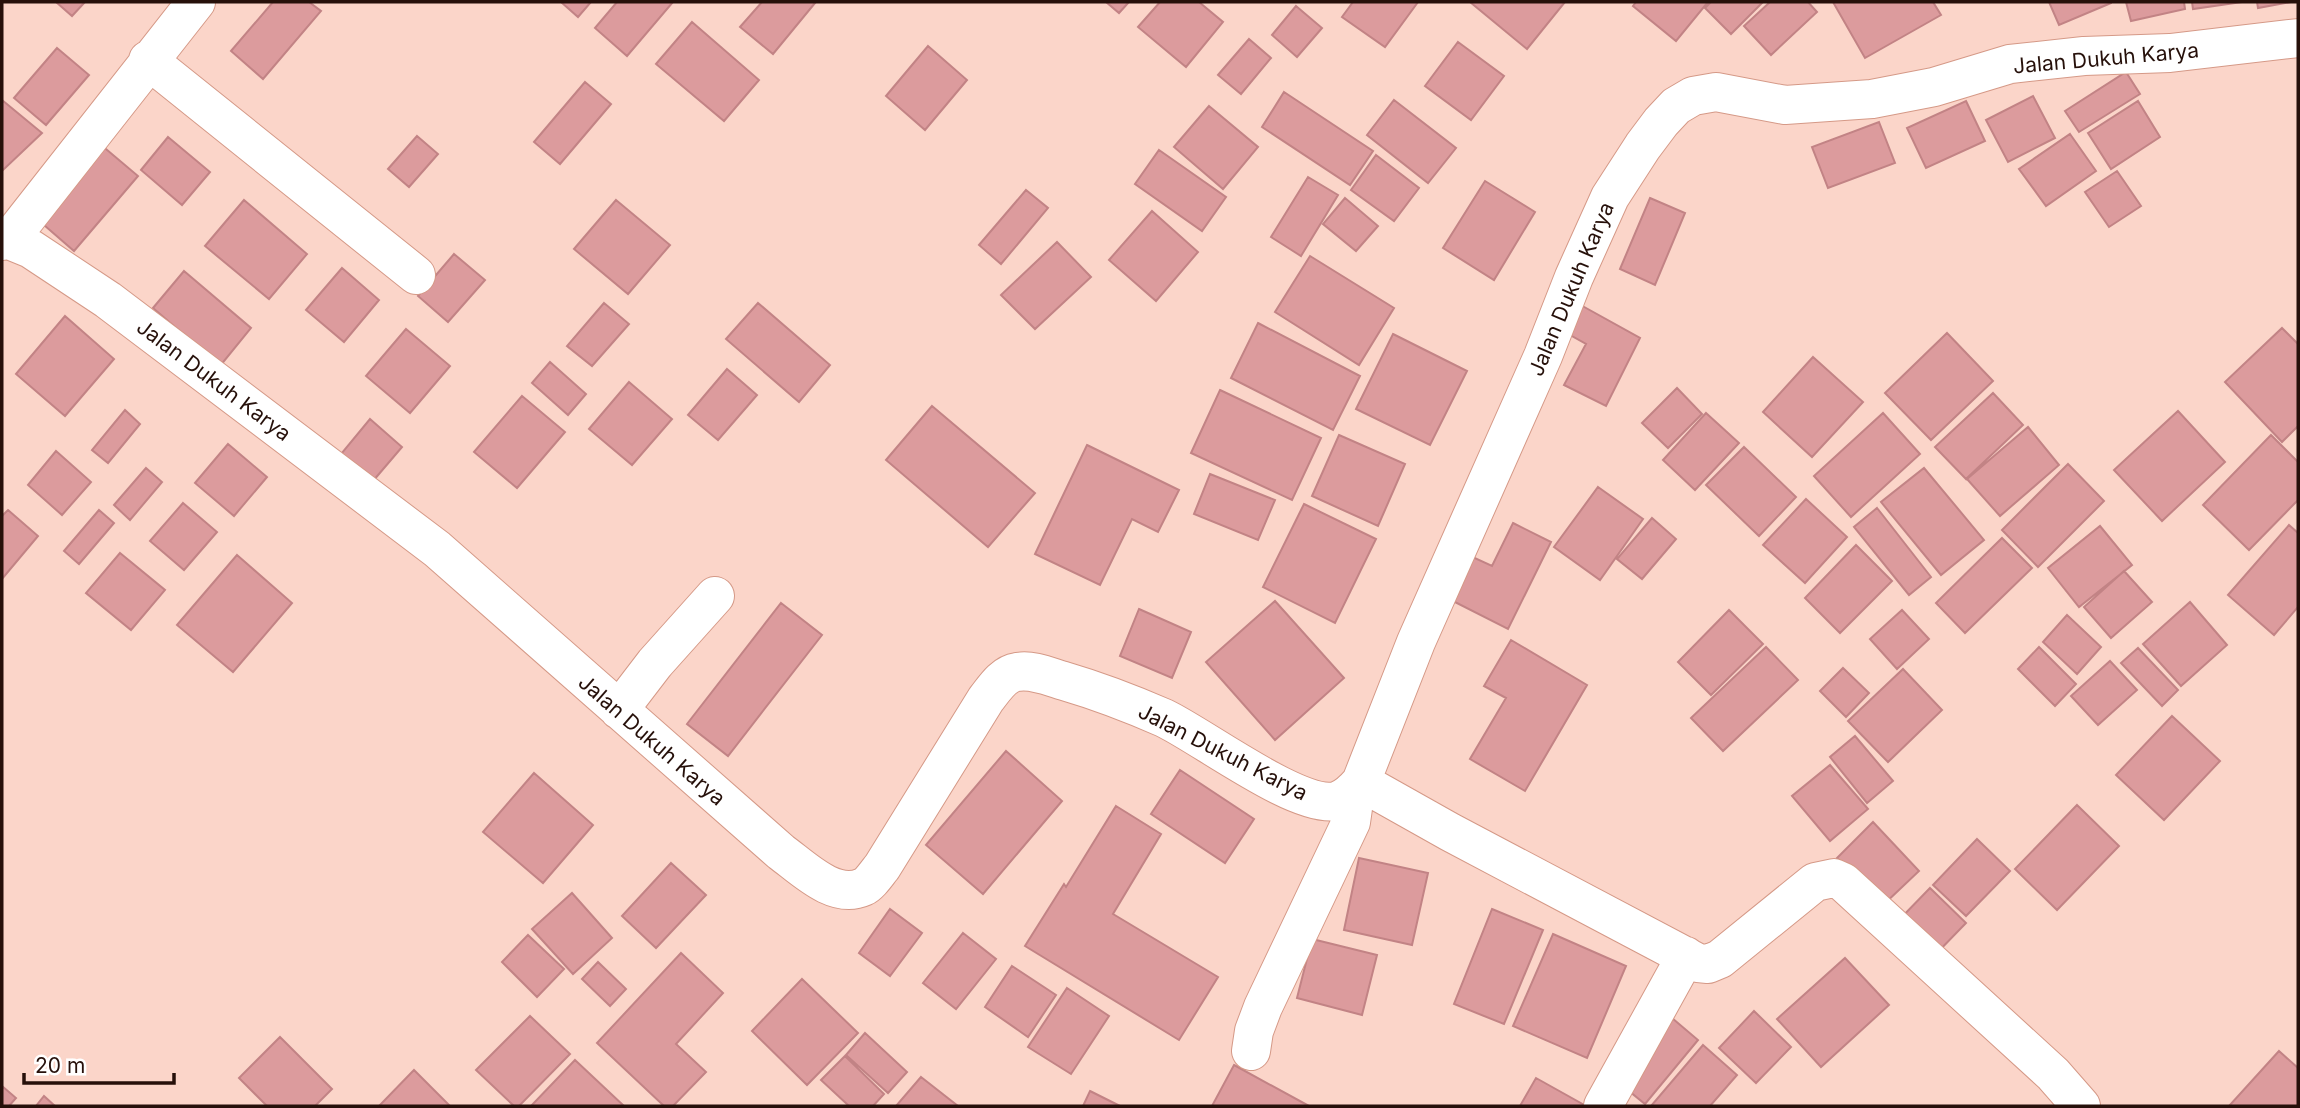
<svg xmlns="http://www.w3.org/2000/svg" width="2300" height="1108" font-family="Inter,sans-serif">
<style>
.building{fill:#dc9b9d;stroke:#c28385;stroke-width:2}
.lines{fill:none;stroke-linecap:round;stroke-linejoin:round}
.minor-casing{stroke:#d59987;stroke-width:40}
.minor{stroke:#fff;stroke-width:38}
.labels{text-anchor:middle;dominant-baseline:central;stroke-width:5;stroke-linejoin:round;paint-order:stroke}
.street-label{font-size:21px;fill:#26100a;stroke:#fff}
</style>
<rect width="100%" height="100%" fill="#fbd5c9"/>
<path class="building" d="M56,2h29l-13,14z
M273,2h36l12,9 -58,68 -32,-28z
M561,2h30l-13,15z
M617,2h56l-46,54 -32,-28z
M762,2h51l2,1 -42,51 -33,-27z
M1106,2h23l-10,11z
M1160,2h39l24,20 -37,45 -48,-40z
M1353,2h65l-33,45 -43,-30z
M1470,2h95l-38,47z
M1636,2h72l-32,39 -43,-35z
M1711,2h52l-32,32 -26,-26z
M1770,2h38l9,10 -46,43 -27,-29z
M1833,2h100l8,13 -76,43z
M2049,2h62v1l-52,22z
M2126,2h58l1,7 -54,12z
M2192,2h50l-49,7z
M2257,2h34l-33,6z
M1296,6l26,22 -25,29 -25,-22z
M692,22l67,58 -35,41 -68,-57z
M1249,39l22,19 -30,36 -23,-19z
M1458,42l46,34 -33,44 -46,-34z
M928,46l39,34 -42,50 -39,-34z
M57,48l32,27 -43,50 -32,-27z
M2126,72l14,22 -61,38 -14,-21z
M585,82l26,22 -51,60 -26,-22z
M1284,92l89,59 -23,34 -88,-58z
M2033,96l22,42 -47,24 -22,-42z
M2,100l40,33 -40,38z
M1394,100l62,48 -28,35 -61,-48z
M1966,101l19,40 -59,27 -19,-40z
M2138,101l22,36 -49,32 -23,-36z
M1209,106l49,41 -35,42 -49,-42z
M1879,122l16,41 -67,25 -16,-41z
M2070,134l26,37 -50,35 -27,-37z
M417,136l21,18 -29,33 -21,-18z
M168,137l42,35 -28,33 -41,-35z
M100,144l38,32 -64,75 -37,-32z
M1159,150l67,47 -24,34 -67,-47z
M1376,155l43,33 -25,33 -43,-31z
M2117,171l24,35 -32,21 -24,-35z
M1308,177l30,18 -37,61 -30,-19z
M1485,181l50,31 -41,68 -51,-32z
M1026,190l22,18 -47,56 -22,-19z
M1345,198l33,28 -22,25 -33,-27z
M1650,198l35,15 -30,72 -35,-16z
M244,200l63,54 -38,45 -64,-53z
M616,200l54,45 -42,49 -54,-45z
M1152,211l46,41 -42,49 -47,-41z
M1057,242l34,35 -56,52 -34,-34z
M454,254l31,26 -37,42 -30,-26z
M1310,256l84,52 -35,57 -84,-53z
M342,268l37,32 -35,42 -38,-32z
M184,271l67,57 -31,38 -67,-58z
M604,303l25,21 -37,42 -25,-20z
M758,303l72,62 -31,37 -73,-63z
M1577,303l63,35 -34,68 -42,-21 22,-41 -25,-14z
M65,316l49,43 -49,57 -49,-42z
M1258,323l102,53 -27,54 -102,-52z
M2282,328l16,16v82l-16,16 -57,-60z
M406,329l44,37 -40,47 -44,-37z
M1947,333l46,48 -62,59 -46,-47z
M1393,334l74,37 -37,74 -74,-36z
M1813,357l50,45 -51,55 -49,-45z
M550,362l36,32 -18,21 -36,-32z
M727,369l30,26 -39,45 -30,-25z
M629,382l43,37 -40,46 -43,-36z
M1677,388l25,26 -34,34 -26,-25z
M1220,390l101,48 -29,62 -101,-47z
M1993,393l30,32 -57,54 -31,-32z
M522,396l43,36 -48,56 -43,-36z
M932,406l103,87 -47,54 -102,-87z
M125,410l15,14 -32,39 -16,-13z
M2178,411l47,51 -63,59 -48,-51z
M1706,413l33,30 -44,47 -32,-30z
M1883,413l37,41 -69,63 -37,-41z
M370,419l32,28 -29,34 -32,-27z
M2028,427l31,38 -59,51 -33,-37z
M1339,435l66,29 -27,62 -66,-30z
M2271,435l27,27v38l-49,50 -46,-45z
M228,444l39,33 -33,39 -39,-33z
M1087,445l92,45 -21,42 -26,-13 -32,66 -65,-31z
M1744,447l52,50 -37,39 -53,-51z
M56,451l35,31 -29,33 -34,-30z
M2068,464l36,37 -66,66 -36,-37z
M146,468l16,14 -32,38 -16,-15z
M1924,468l60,72 -43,35 -60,-73z
M1210,474l65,26 -17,40 -64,-26z
M1598,487l45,32 -43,61 -46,-33z
M1806,499l41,38 -42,46 -42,-38z
M183,503l34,29 -33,38 -34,-29z
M1304,504l72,35 -41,84 -72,-36z
M1877,508l54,69 -22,18 -55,-68z
M8,510l30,26 -36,43v-63z
M99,510l15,13 -35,41 -15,-13z
M1652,518l24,21 -34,40 -25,-20z
M1513,523l38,19 -43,87 -65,-33 21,-43 28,13z
M2289,525l9,8v74l-24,28 -46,-40z
M2100,526l32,39 -53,42 -31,-39z
M2002,538l30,30 -67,65 -29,-30z
M1856,545l36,36 -52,52 -35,-35z
M120,553l45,37 -34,40 -45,-37z
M237,555l55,48 -59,69 -56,-47z
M2124,571l28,31 -41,36 -27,-31z
M1275,601l69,77 -69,62 -69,-78z
M2190,602l37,43 -46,41 -38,-42z
M781,603l41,32 -94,121 -41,-32z
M1139,609l52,23 -19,46 -52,-22z
M1729,610l34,34 -52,51 -33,-33z
M1902,610l27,29 -32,30 -27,-30z
M2067,615l34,32 -24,27 -34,-32z
M1511,640l76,45 -62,106 -55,-32 36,-61 -22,-12z
M1766,647l32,33 -75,71 -32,-33z
M2039,647l37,37 -21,22 -37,-37z
M2138,648l40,42 -16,16 -41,-43z
M2110,661l27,29 -39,35 -27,-29z
M1843,668l26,25 -23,24 -26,-26z
M1903,669l39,41 -54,52 -40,-41z
M2172,716l48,45 -56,59 -48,-45z
M1855,736l38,45 -26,22 -37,-46z
M1006,751l56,50 -79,93 -57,-49z
M1830,765l38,44 -38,32 -38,-45z
M1180,770l74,49 -29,44 -74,-49z
M534,773l59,52 -50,58 -60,-51z
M2077,805l42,41 -62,64 -42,-41z
M1116,806l45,28 -48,80 105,63 -39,63 -154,-94 39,-62 2,3z
M1873,822l46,49 -37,35 -45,-48z
M1977,839l33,32 -44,45 -33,-31z
M1359,858l69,15 -16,72 -68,-15z
M671,863l35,32 -50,53 -34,-32z
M1930,888l36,35 -34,35 -36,-35z
M572,893l40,45 -39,36 -41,-45z
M890,909l32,24 -32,43 -31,-23z
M1492,909l51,21 -39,94 -50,-20z
M963,933l33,26 -40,50 -33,-26z
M1553,934l73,32 -39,92 -74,-32z
M528,935l36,34 -27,28 -35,-35z
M1312,939l65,16 -15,60 -65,-17z
M681,953l42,40 -47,51 30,28 -33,34h-9l-67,-63z
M1845,958l44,47 -68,62 -44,-48z
M598,962l28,27 -16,17 -28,-27z
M1012,966l44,29 -28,42 -43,-30z
M802,979l56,54 -51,52 -55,-54z
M1067,988l42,28 -38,58 -43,-27z
M1754,1011l37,36 -35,36 -37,-35z
M530,1016l40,38 -51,52h-5l-38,-36z
M1672,1018l26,22 -53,64 -27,-22z
M865,1033l42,39 -19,21 -42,-38z
M280,1037l52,52 -17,17h-48l-28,-28z
M1703,1045l34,30 -27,31h-59z
M2279,1051l19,17v38h-69z
M845,1056l39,38 -11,12h-24l-28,-26z
M575,1060l49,46h-93z
M1234,1065l75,41h-97z
M414,1070l36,36h-71z
M921,1077l37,29h-62z
M1536,1078l50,28h-66z
M2,1086l14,12 -7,8h-7z
M1090,1091l30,15h-37z
M44,1096l11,10h-19z"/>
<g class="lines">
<defs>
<path id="minor" d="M148,60l268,215
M9,240l187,-238
M2,241l7,-1 22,9 77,51 329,249 344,303c22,16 53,48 82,35 7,-3 14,-14 19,-20l104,-168c8,-10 17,-25 31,-27 16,-3 33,5 47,9 34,10 68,23 100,37 38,18 134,91 172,83 11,-3 18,-11 25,-19l55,-140 127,-286 31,-79 36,-80 33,-51 18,-24 15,-16 17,-10 23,-4 69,13 87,-6 62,-12 76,-23 74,-8 86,-3 128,-15
M619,710l36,-47 60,-67
M1361,782l89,50 248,131 10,1 12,-5 95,-77 19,-4 9,4 210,192 28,32
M1251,1051l3,-20 9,-24 88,-185 2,-14 -3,-13
M1603,1106l83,-150"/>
</defs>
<use href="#minor" class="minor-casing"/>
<use href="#minor" class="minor"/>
</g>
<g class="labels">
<g class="street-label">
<text transform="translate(2106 58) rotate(-5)">Jalan Dukuh Karya</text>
<text transform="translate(1571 289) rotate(-67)">Jalan Dukuh Karya</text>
<text transform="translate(214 380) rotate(37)">Jalan Dukuh Karya</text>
<text transform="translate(652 740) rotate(41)">Jalan Dukuh Karya</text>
<text transform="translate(1223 752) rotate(27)">Jalan Dukuh Karya</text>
</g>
</g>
<rect width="2300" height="1108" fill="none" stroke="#26100a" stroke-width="7"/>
<path d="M24 1073v10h150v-10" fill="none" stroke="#26100a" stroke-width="3.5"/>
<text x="35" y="1073" font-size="21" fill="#26100a" stroke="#ffffff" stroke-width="5" paint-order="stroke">20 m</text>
</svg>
